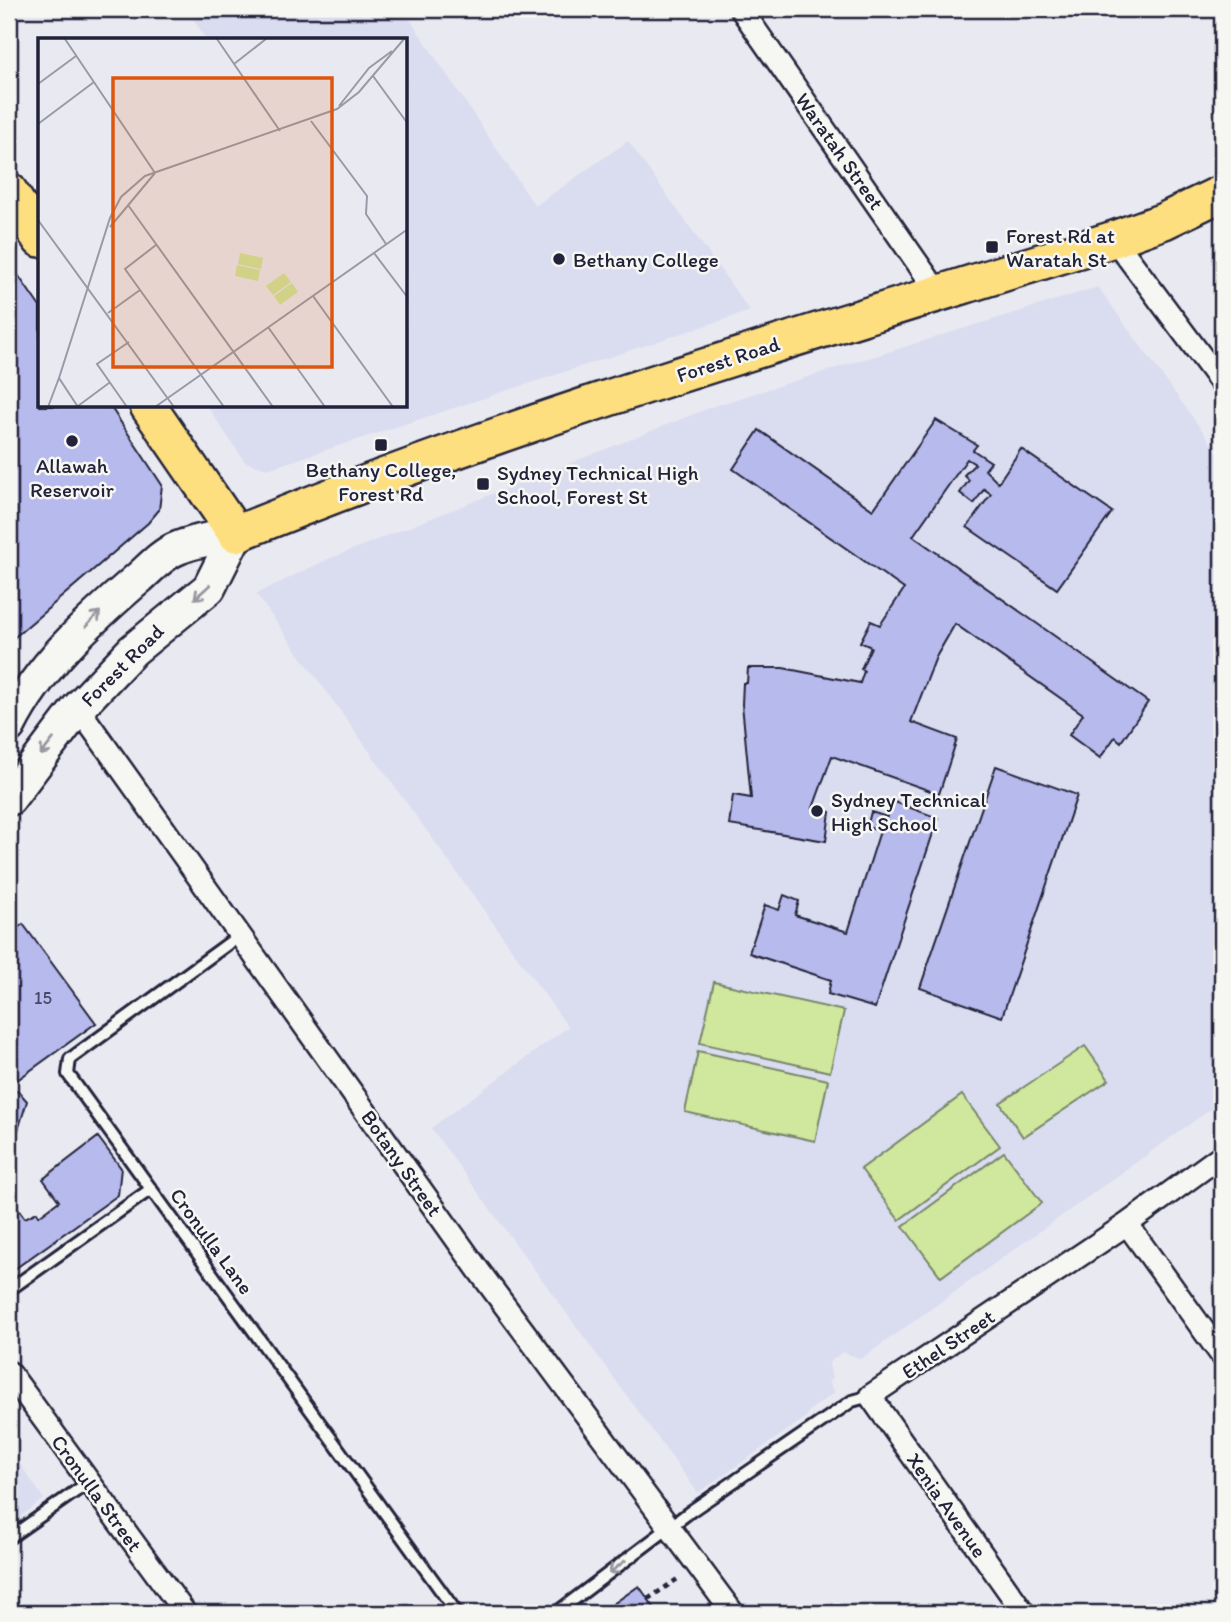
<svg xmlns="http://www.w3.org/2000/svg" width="1231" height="1622" font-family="Itim,sans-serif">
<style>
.built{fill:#dadcf0}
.green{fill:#cfe89d;stroke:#78856c;stroke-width:2}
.building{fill:#b7baec;stroke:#22223b;stroke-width:2}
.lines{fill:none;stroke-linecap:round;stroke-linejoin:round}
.service-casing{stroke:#22223b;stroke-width:16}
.minor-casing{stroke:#22223b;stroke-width:26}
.secondary-casing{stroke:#22223b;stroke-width:37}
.primary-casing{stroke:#22223b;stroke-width:40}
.path{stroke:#22223b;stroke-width:4.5;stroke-dasharray:5 5;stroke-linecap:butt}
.service{stroke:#f6f6f2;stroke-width:10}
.minor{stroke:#f6f6f2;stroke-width:21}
.secondary{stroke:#f6f6f2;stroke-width:32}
.primary{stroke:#fedf80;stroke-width:35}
.oneway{stroke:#9797a0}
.poi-dot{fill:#22223b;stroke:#f6f6f2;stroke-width:2.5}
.labels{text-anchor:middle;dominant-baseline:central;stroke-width:5;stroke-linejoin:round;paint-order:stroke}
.number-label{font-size:18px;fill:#474867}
.street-label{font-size:21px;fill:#22223b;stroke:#f6f6f2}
.poi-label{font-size:21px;fill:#22223b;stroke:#f6f6f2;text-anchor:start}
.inset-road{fill:none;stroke:#999aa8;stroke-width:2}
.view{fill:#de560e;fill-opacity:0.15;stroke:#de560e;stroke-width:3.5}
.inset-edge{fill:none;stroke:#22223b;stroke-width:3.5}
</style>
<rect width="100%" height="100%" fill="#e9eaf1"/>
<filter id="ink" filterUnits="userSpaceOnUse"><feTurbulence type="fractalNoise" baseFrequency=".0143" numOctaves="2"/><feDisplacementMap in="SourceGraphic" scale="14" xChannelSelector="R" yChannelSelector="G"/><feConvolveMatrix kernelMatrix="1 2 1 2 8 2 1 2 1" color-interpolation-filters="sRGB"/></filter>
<g filter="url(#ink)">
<path class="built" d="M188,9h215l132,197 93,-65 122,170 -482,158 -23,-7 -38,-56h199v-366h-200z
M1098,287l124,171v643l-361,258 -19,-7 -13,11 3,16 -4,3 7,10 -25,18 -5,8 -107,75 -267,-365 137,-101 -312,-433 70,-34 388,-154z
M9,1448l35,51 -35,26z"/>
<path class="green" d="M714,982l130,29 -14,61 -130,-29z
M1085,1046l24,34 -86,57 -23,-34z
M698,1051l130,29 -13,61 -130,-29z
M962,1095l38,51 -101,74 -38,-51z
M1004,1152l38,51 -101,74 -38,-51z"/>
<path class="building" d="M9,262l31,45v99h70l52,79 -3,25 -11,13 -139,119z
M936,420l41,25 -4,5 18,12 -6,8 13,13 23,-34 91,63 -55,77 -90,-62 24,-33 -7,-5 -10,15 -14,-11 9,-13 -5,-5 11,-11 -8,-5 -54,77 235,166 -27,40 -6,-5 -15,21 -31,-23 14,-21 -128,-90 -19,33 -25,65 46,17 -18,55 -107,-38 -19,52 17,4 -4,29 -97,-16 4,-30 18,3 -9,-94 1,-21h4l1,-15h35l77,15 4,-12 -3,-2 10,-22 -11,-5 11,-21 9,4 24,-36 -171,-120 26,-39 114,80z
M996,766l81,29 -75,222 -82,-29z
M892,801l46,17 -63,190 -47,-14 3,-14 -82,-27 16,-48 14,5 5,-15 15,6 -4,14 53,17 32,-101 -13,-4 4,-15 16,5z
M23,924l73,99 -83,60 -4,-7 2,-104 -2,-38z
M9,1089l10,3 8,9 -18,59z
M98,1137l23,31 -3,27 -109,78v-69l4,-2 12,16 12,-6 2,4 20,-15 -16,-22z
M639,1586l19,27h-58z"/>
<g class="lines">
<defs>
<path id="service" d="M240,935l-170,124 -2,15 389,539
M9,1290l142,-101
M9,1538l80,-56
M556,1613l135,-102 161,-110 18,-5"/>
<path id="minor" d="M741,9l198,285
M1114,239l108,145
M78,708l401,563 254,342
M1127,1224l95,132
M9,1372l176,241
M1024,1613l-154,-217 257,-172 95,-69"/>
<path id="secondary" d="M9,726c29,-59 81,-106 131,-149 11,-10 24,-24 38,-29 18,-8 39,-10 58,-14
M9,799l69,-91 55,-58 76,-62 27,-54"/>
<path id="primary" d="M9,191l31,48
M148,406l88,128c286,-117 584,-203 878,-295l50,-18 58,-28"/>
</defs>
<use href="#service" class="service-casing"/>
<use href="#minor" class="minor-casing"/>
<use href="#secondary" class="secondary-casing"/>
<use href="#primary" class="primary-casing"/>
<path class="path" d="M648,1599l31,-21"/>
<use href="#service" class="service"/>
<use href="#minor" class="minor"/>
<use href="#secondary" class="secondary"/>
<use href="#primary" class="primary"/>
</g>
<defs><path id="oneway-shaft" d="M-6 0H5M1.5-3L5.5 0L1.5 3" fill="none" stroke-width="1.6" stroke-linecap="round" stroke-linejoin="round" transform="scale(1.75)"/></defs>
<g class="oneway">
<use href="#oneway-shaft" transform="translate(202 592) rotate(138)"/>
<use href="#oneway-shaft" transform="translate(93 619) rotate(-47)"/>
<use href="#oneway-shaft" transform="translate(47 747) rotate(128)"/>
<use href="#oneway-shaft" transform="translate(617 1567) rotate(143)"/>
</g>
</g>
<g class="poi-dot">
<rect x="985" y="240" width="14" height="14" rx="3.5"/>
<circle cx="559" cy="259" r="7"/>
<circle cx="72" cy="441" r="7"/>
<rect x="374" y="438" width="14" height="14" rx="3.5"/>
<rect x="476" y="477" width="14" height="14" rx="3.5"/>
<circle cx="817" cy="811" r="7"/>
</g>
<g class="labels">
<g class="number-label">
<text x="43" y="998">15</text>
</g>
<g class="street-label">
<text transform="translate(840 151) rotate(55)">Waratah Street</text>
<text transform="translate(728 359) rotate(-18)">Forest Road</text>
<text transform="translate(122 665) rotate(-45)">Forest Road</text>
<text transform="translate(402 1163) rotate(55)">Botany Street</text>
<text transform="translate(212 1241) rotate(54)">Cronulla Lane</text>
<text transform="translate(948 1344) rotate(-34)">Ethel Street</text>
<text transform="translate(97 1493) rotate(54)">Cronulla Street</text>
<text transform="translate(947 1505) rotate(55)">Xenia Avenue</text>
</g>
<g class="poi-label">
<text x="1006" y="235">Forest Rd at<tspan x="1006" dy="24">Waratah St</tspan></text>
<text x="573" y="259">Bethany College</text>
<text x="72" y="465" text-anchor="middle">Allawah<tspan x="72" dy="24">Reservoir</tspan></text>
<text x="381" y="469" text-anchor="middle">Bethany College,<tspan x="381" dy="24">Forest Rd</tspan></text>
<text x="497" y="472">Sydney Technical High<tspan x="497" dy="24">School, Forest St</tspan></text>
<text x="831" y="799">Sydney Technical<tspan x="831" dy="24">High School</tspan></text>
</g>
</g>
<g transform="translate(38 38)">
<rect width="369" height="369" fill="#e9eaf1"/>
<path d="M202,215l23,5 -2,11 -23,-5zM199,227l23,5 -2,11 -23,-5zM246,235l7,9 -18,13 -7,-9zM254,245l6,9 -18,13 -6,-9z" fill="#cfe89d"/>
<path class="inset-road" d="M27,1l90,134M179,1l63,92M196,26l32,-25M335,38l35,48M0,46l38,-28M301,68l30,-38 23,-17M273,83l56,75 -1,18 20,30M0,86l56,-42M90,167l145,202M0,182l136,187M72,189l45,-54M118,207l-31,24 99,138M336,215l34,45M275,258l80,111M70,275l32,-23M230,289l57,80M40,368l31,-23M10,369l11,-29M40,369l-19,-29 51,-160 11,-21 24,-21 192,-67 22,-17 45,-53M89,369l-30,-43 32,-22M117,369l253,-178"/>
<path class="view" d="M75,40h219v289h-219z"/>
<rect width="369" height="369" class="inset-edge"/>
</g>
<rect width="1231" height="1622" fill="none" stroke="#f6f6f2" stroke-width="35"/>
<rect x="18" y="18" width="1196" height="1587" fill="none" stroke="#22223b" stroke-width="2.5" filter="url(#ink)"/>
</svg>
